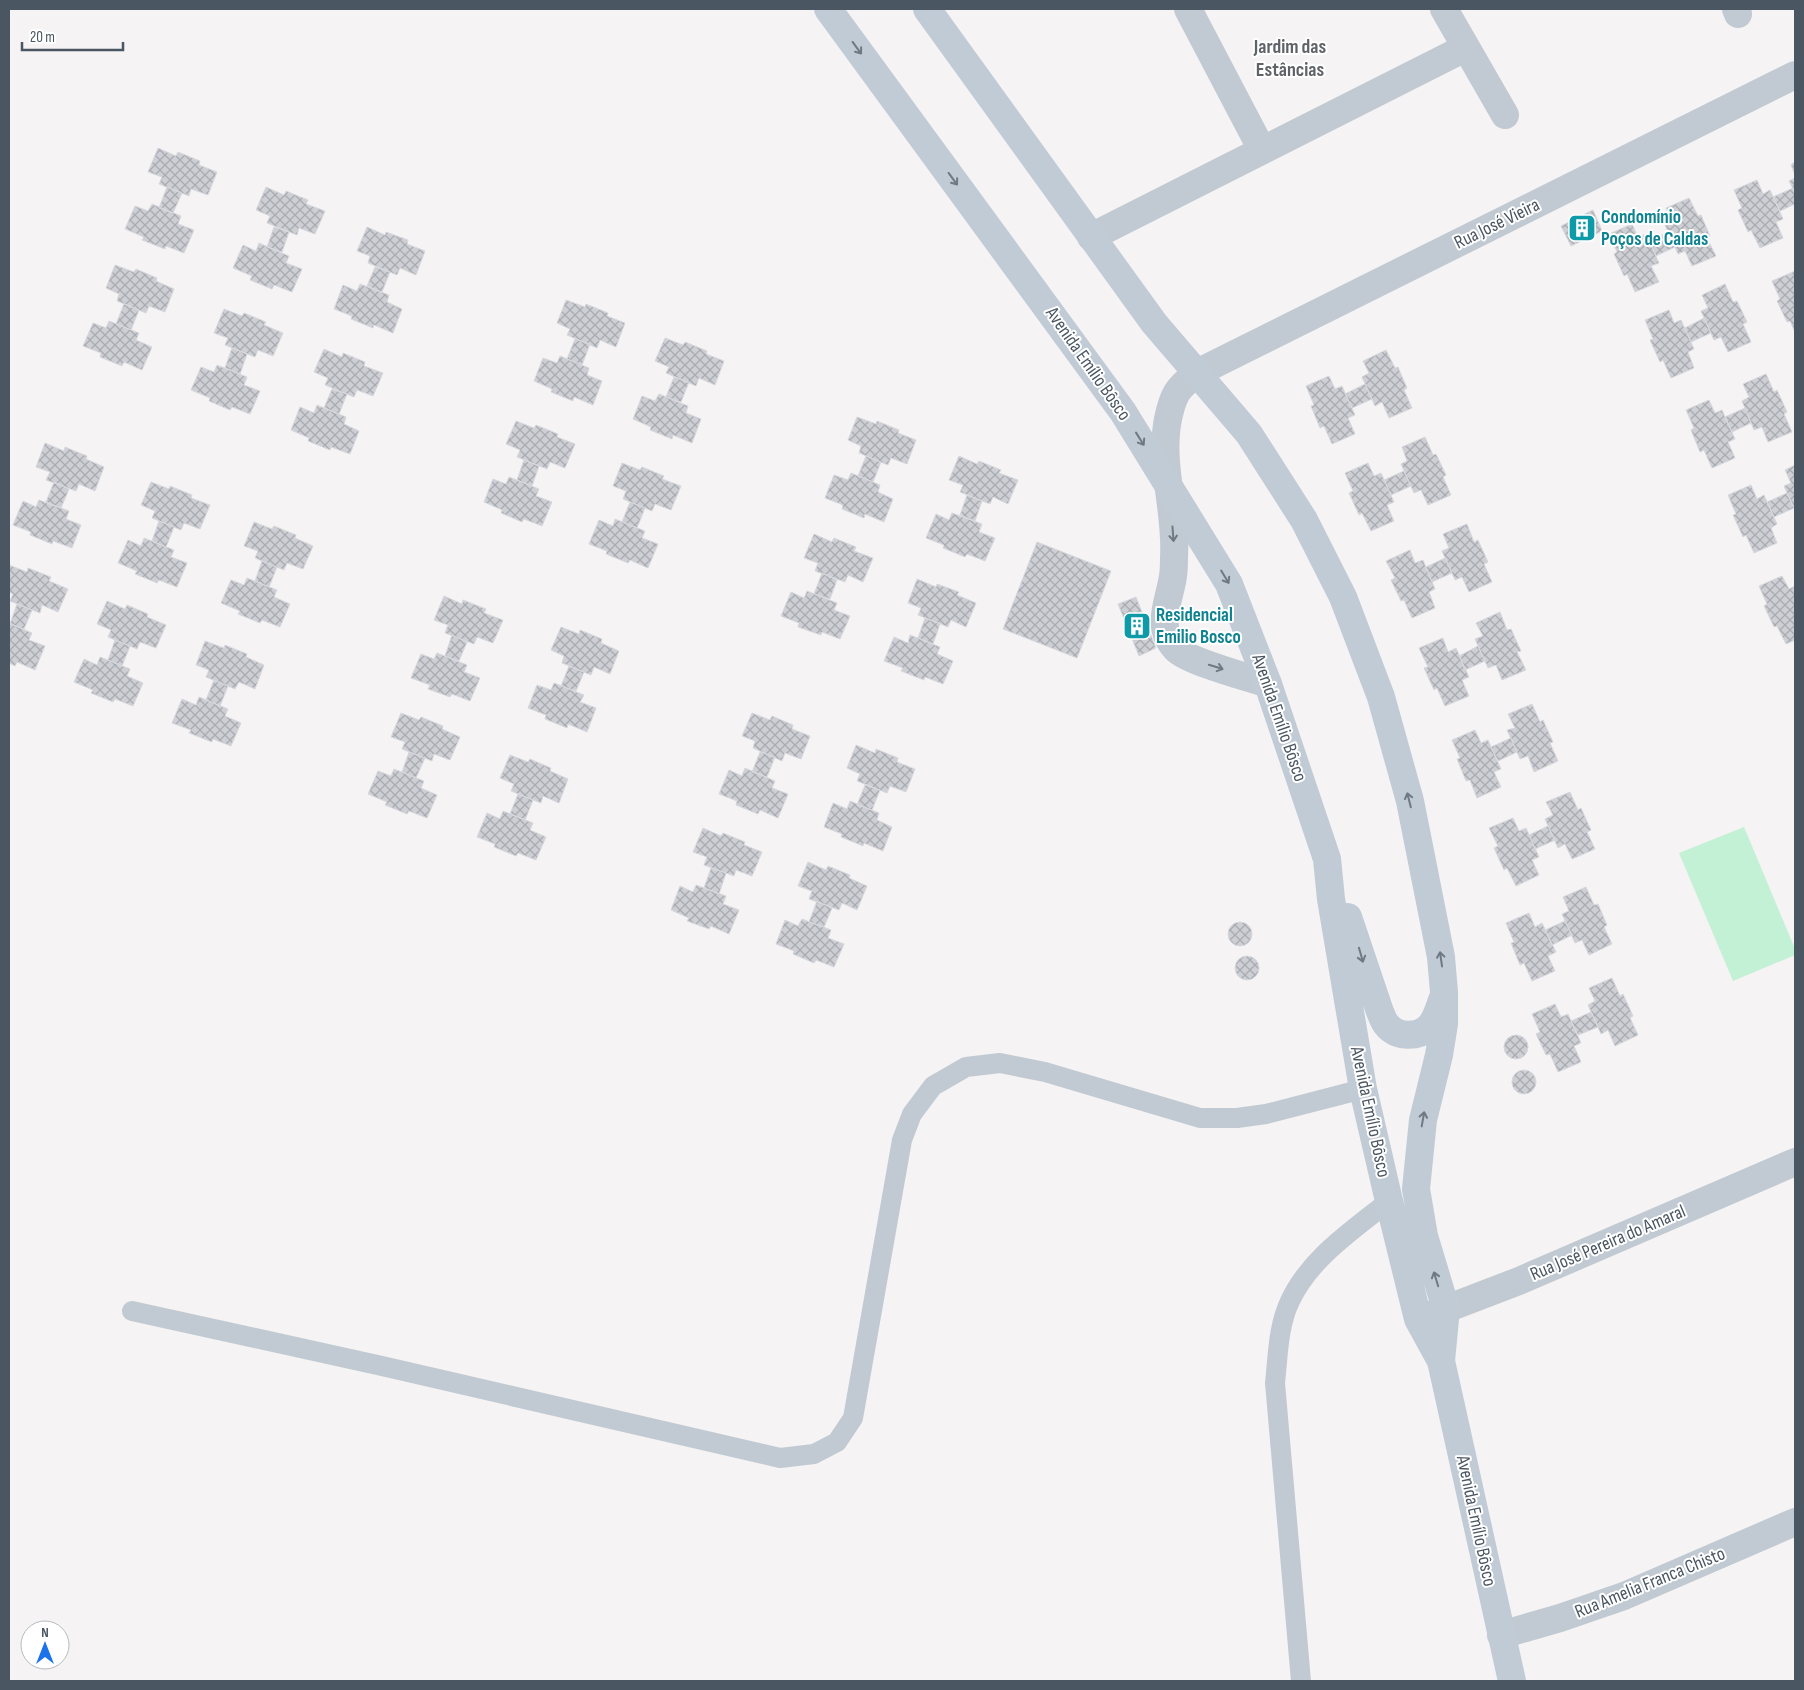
<svg xmlns="http://www.w3.org/2000/svg" width="1804" height="1690" font-family="'Sofia Sans Condensed',sans-serif">
<style>
.pitch{fill:#c3f1d5}
.building{fill:url(#building-cross-hatch);stroke:#d7d9de}
.lines{fill:none;stroke-linecap:round;stroke-linejoin:round}
.lane{stroke:#c1cad2;stroke-width:20}
.street{stroke:#c1cad2;stroke-width:28}
.secondary{stroke:#c1cbd6;stroke-width:28}
.oneway{stroke:#6e7984}
.oneway2{stroke:#6e7983}
.labels{text-anchor:middle;dominant-baseline:central;stroke-width:4;stroke-linejoin:round;paint-order:stroke}
.culture-label{font-size:19px;font-weight:bold;fill:#0d838f;stroke:#fff;text-anchor:start}
.street-label{font-size:19px;fill:#4a5661;stroke:#fff}
.neighbourhood-label{font-size:20px;font-weight:bold;fill:#5f6368;stroke:#fff}
</style>
<defs>
<pattern id="building-cross-hatch" width="8" height="8" patternUnits="userSpaceOnUse" patternTransform="scale(1.25)"><rect width="8" height="8" fill="#cdcfd5"/><path d="M0 0l8 8M0 8l8-8" fill="none" stroke="#a8abb0"/></pattern>
</defs>
<rect width="100%" height="100%" fill="#f5f3f3"/>
<path class="pitch" d="M1744,827l51,122v6l-62,26 -54,-128z"/>
<path class="building" d="M158,148l18,8 2,-4 22,9 -1,4 18,7 -9,23 -17,-6 -2,7 -30,-12 3,-7 -14,-5z
M1795,162v13l-4,-10z
M1795,178v15l-6,-12z
M1757,180l6,14 7,-4 13,29 -7,3 7,16 -23,10 -9,-18 -3,2 -10,-22 4,-2 -8,-18z
M167,187l15,6 -9,20 -14,-5z
M266,187l18,8 2,-4 22,9 -2,4 19,7 -10,23 -16,-6 -2,7 -30,-12 3,-7 -14,-6z
M1793,188l2,5v11l-15,7 -7,-14z
M1689,198l9,18 3,-1 9,21 -3,2 9,18 -24,10 -7,-15 -7,3 -13,-29 7,-4 -6,-13z
M152,204l29,12 -3,8 16,6 -10,23 -18,-7 -1,3 -23,-9 2,-3 -19,-8 10,-23 13,5z
M1593,210l9,21 -31,15 -10,-20z
M1632,224l6,13 8,-3 13,29 -8,3 8,16 -24,10 -8,-18 -3,2 -10,-22 3,-2 -8,-18z
M274,227l15,5 -7,20 -15,-5z
M367,227l18,8 1,-3 22,8 -1,4 18,7 -9,24 -16,-7 -3,7 -29,-12 2,-7 -13,-5z
M1668,232l7,15 -19,9 -7,-15z
M259,243l30,13 -3,7 16,6 -10,23 -18,-7 -2,4 -22,-9 2,-4 -19,-8 10,-23 13,6z
M115,265l19,7 2,-3 21,9 -1,3 18,8 -9,23 -16,-6 -3,7 -29,-12 2,-7 -13,-6z
M375,267l15,5 -8,20 -15,-6z
M1795,271v61l-5,-11 -3,1 -10,-21 3,-2 -8,-18z
M360,284l29,11 -2,7 15,7 -9,24 -19,-8 -1,3 -22,-9 1,-3 -18,-7 9,-24 14,6z
M1725,284l8,18 4,-1 10,21 -4,2 8,18 -23,10 -7,-15 -7,3 -13,-29 7,-3 -6,-13z
M566,300l19,7 1,-3 22,9 -1,3 18,7 -9,24 -16,-7 -3,8 -30,-13 3,-6 -13,-6z
M124,304l15,6 -8,20 -15,-6z
M224,309l18,7 2,-3 22,9 -2,3 19,8 -10,23 -15,-6 -3,7 -30,-12 3,-7 -14,-5z
M1669,310l5,13 7,-3 13,29 -6,3 6,16 -23,10 -8,-18 -3,2 -10,-22 3,-1 -8,-19z
M1704,318l7,15 -20,9 -6,-14z
M109,321l30,12 -3,7 16,7 -10,23 -18,-8 -2,4 -22,-9 1,-4 -18,-7 10,-23 13,5z
M665,338l18,7 2,-3 22,9 -1,3 18,7 -9,24 -16,-7 -3,8 -30,-13 3,-6 -14,-6z
M575,339l15,5 -8,21 -15,-6z
M232,348l15,6 -7,20 -15,-6z
M324,349l18,8 1,-4 22,9 -1,4 19,7 -10,23 -16,-6 -3,7 -29,-12 3,-7 -14,-6z
M1386,350l9,18 3,-1 9,21 -3,2 8,18 -23,10 -7,-16 -7,4 -13,-29 7,-4 -6,-12z
M560,356l29,12 -2,7 15,6 -9,24 -19,-8 -1,4 -22,-9 1,-3 -18,-8 9,-23 14,5z
M217,365l30,12 -3,8 16,6 -10,23 -18,-7 -2,3 -21,-9 1,-3 -19,-8 10,-23 13,5z
M1766,374l8,18 3,-2 10,22 -3,2 8,18 -24,10 -6,-15 -8,3 -12,-29 7,-4 -6,-13z
M1329,376l6,13 7,-3 13,29 -7,3 7,16 -23,10 -8,-18 -4,2 -9,-22 3,-1 -8,-19z
M674,377l15,5 -8,20 -15,-5z
M1365,384l7,15 -20,9 -7,-14z
M332,389l15,5 -8,20 -15,-6z
M659,394l29,12 -2,7 15,6 -9,24 -19,-8 -1,4 -22,-9 1,-3 -18,-8 9,-23 13,5z
M1709,400l6,13 7,-3 13,29 -7,3 7,16 -23,10 -8,-18 -4,2 -9,-22 3,-2 -8,-18z
M317,405l29,12 -2,7 15,7 -9,23 -19,-7 -1,3 -22,-9 1,-3 -18,-8 9,-23 14,6z
M1745,408l6,15 -19,9 -7,-15z
M857,417l19,7 1,-3 22,9 -1,3 18,7 -9,24 -16,-6 -3,7 -29,-12 2,-7 -13,-6z
M516,421l18,7 2,-3 22,9 -1,3 18,7 -10,24 -15,-6 -3,7 -30,-12 3,-7 -14,-6z
M1425,437l8,18 3,-1 10,21 -3,2 8,18 -23,10 -7,-15 -7,3 -13,-29 6,-3 -5,-14z
M45,443l19,8 1,-4 22,9 -1,3 18,8 -9,24 -16,-7 -3,7 -30,-11 4,-8 -14,-5z
M866,456l15,6 -8,20 -15,-6z
M959,456l18,8 2,-3 22,9 -2,3 19,7 -10,24 -15,-7 -3,7 -30,-12 3,-7 -14,-5z
M524,460l15,6 -7,20 -15,-6z
M622,463l18,7 2,-3 22,9 -2,3 19,7 -10,24 -16,-6 -3,7 -29,-12 3,-8 -13,-5z
M1368,463l6,13 7,-3 13,29 -7,3 7,16 -23,10 -9,-18 -3,2 -10,-22 4,-2 -8,-18z
M1795,465v46l-11,-25 7,-3 -6,-13z
M1404,471l7,15 -20,9 -7,-15z
M851,473l29,12 -2,7 15,7 -9,23 -19,-8 -1,4 -22,-9 1,-4 -18,-7 9,-23 14,5z
M509,477l30,12 -3,7 16,6 -10,24 -18,-7 -2,3 -21,-9 1,-3 -18,-8 9,-23 13,5z
M54,482l15,7 -8,19 -15,-6z
M151,482l18,7 1,-3 22,9 -1,3 19,7 -10,24 -16,-6 -3,7 -29,-12 3,-7 -14,-6z
M1751,485l6,14 7,-4 13,29 -6,4 6,15 -23,10 -8,-18 -3,2 -10,-22 3,-1 -8,-19z
M1787,493l7,15 -20,9 -7,-15z
M967,495l15,6 -7,20 -15,-6z
M39,500l30,11 -3,8 15,6 -9,23 -19,-7 -1,3 -22,-9 1,-3 -18,-7 10,-24 13,6z
M630,502l15,6 -8,20 -15,-6z
M952,513l30,11 -3,8 16,6 -10,23 -18,-7 -2,3 -22,-9 1,-3 -18,-7 10,-24 13,6z
M615,519l30,12 -3,7 16,6 -10,24 -18,-8 -2,3 -22,-9 1,-3 -18,-7 10,-24 14,6z
M159,521l15,6 -8,20 -14,-6z
M254,522l18,7 2,-3 22,9 -1,3 18,8 -10,23 -16,-6 -3,7 -29,-12 3,-7 -14,-5z
M1467,524l7,18 4,-2 10,22 -4,2 8,18 -23,10 -7,-15 -7,3 -13,-29 7,-3 -6,-14z
M814,534l18,8 2,-4 22,9 -2,4 19,7 -10,24 -15,-7 -3,7 -30,-11 3,-8 -14,-5z
M144,538l30,12 -3,7 16,6 -10,24 -18,-7 -2,3 -22,-9 2,-3 -19,-8 10,-23 13,6z
M1037,542l74,29 -34,87 -74,-29z
M1410,550l5,13 8,-3 12,29 -6,3 6,16 -23,10 -8,-18 -3,1 -10,-21 4,-2 -9,-17z
M1445,558l7,15 -20,9 -6,-15z
M262,561l15,6 -8,20 -14,-6z
M9,565l18,7 1,-4 23,9 -2,4 19,8 -10,23 -16,-7 -2,8 -30,-12 3,-7 -4,-2z
M822,573l15,7 -7,19 -16,-5z
M1782,576l7,13 6,-3v54l-9,4 -9,-18 -3,1 -10,-21 3,-2 -8,-18z
M247,578l30,12 -3,7 16,7 -10,23 -18,-7 -2,3 -22,-9 2,-3 -19,-8 10,-23 13,5z
M917,579l19,8 1,-3 22,8 -2,3 19,8 -10,24 -15,-7 -3,7 -30,-12 3,-7 -13,-5z
M807,591l30,12 -3,7 16,6 -10,23 -18,-7 -1,3 -23,-8 1,-4 -18,-7 10,-24 13,6z
M444,596l18,8 1,-4 23,9 -2,4 19,7 -10,23 -16,-6 -3,7 -29,-11 3,-8 -14,-5z
M1136,597l20,51 -17,8 -21,-52z
M107,601l18,8 2,-4 21,9 -1,3 19,8 -10,23 -16,-6 -3,7 -29,-12 3,-7 -14,-6z
M17,604l15,6 -8,19 -14,-5z
M1500,612l7,18 4,-1 10,22 -4,1 9,18 -24,10 -6,-15 -8,3 -13,-29 8,-3 -7,-13z
M925,618l15,6 -7,20 -15,-6z
M9,623l23,10 -3,7 16,6 -10,24 -18,-8 -2,4 -6,-3z
M561,627l18,7 1,-4 22,9 -1,4 18,8 -9,23 -16,-7 -3,8 -29,-12 2,-7 -13,-6z
M452,635l15,7 -8,19 -14,-5z
M910,635l30,12 -3,7 16,7 -10,23 -18,-7 -1,3 -23,-9 2,-3 -19,-7 10,-24 14,6z
M1443,638l5,14 8,-4 13,29 -7,3 7,16 -24,10 -8,-18 -3,2 -10,-22 4,-1 -9,-19z
M115,640l15,6 -8,20 -14,-6z
M205,641l19,7 1,-3 22,9 -1,3 18,8 -9,24 -16,-7 -4,7 -29,-12 3,-7 -13,-5z
M1478,646l7,15 -20,9 -6,-14z
M437,653l30,12 -3,7 16,6 -10,23 -18,-7 -2,3 -22,-8 2,-4 -19,-7 10,-24 13,5z
M100,657l30,12 -3,7 16,7 -10,23 -18,-7 -2,3 -22,-9 2,-3 -19,-8 10,-23 13,6z
M569,666l15,6 -8,19 -15,-5z
M214,680l14,6 -8,20 -14,-6z
M554,683l30,12 -4,7 16,6 -9,24 -19,-8 -1,4 -22,-9 1,-4 -18,-7 9,-23 14,5z
M199,697l29,12 -3,7 16,7 -10,23 -18,-7 -1,3 -23,-9 2,-3 -19,-7 10,-24 14,6z
M1532,704l8,18 3,-2 10,22 -3,1 8,18 -24,11 -6,-16 -8,3 -13,-29 8,-2 -7,-14z
M401,713l18,7 2,-3 22,9 -1,3 18,8 -10,23 -16,-6 -2,7 -30,-12 3,-7 -14,-5z
M752,713l18,7 2,-4 21,9 -1,4 18,7 -9,23 -16,-6 -3,8 -29,-13 2,-7 -13,-5z
M1475,730l6,13 7,-3 13,29 -7,3 7,15 -24,11 -7,-18 -4,1 -9,-22 3,-1 -8,-18z
M1511,738l6,14 -19,9 -7,-14z
M856,745l19,8 1,-4 22,9 -1,4 18,7 -9,23 -16,-6 -3,7 -30,-12 3,-7 -13,-6z
M409,752l16,6 -9,20 -14,-6z
M760,752l15,5 -8,20 -15,-5z
M510,755l18,7 2,-3 21,9 -1,3 18,8 -9,24 -16,-7 -2,7 -30,-12 3,-7 -14,-6z
M745,768l30,13 -3,7 16,6 -10,24 -18,-8 -2,4 -22,-9 1,-4 -18,-7 10,-24 13,6z
M394,769l30,12 -3,7 16,7 -10,23 -18,-7 -2,3 -22,-9 2,-3 -19,-8 10,-23 13,5z
M865,785l15,5 -8,20 -15,-5z
M1570,792l8,18 3,-2 10,22 -4,2 8,17 -23,10 -7,-15 -7,4 -13,-29 8,-4 -7,-13z
M518,794l15,6 -8,20 -15,-6z
M850,801l29,12 -2,7 15,7 -9,24 -19,-8 -1,3 -22,-9 1,-3 -18,-7 9,-24 14,6z
M503,811l30,12 -3,7 16,7 -10,23 -18,-7 -2,3 -22,-9 1,-3 -18,-7 10,-24 13,6z
M1513,818l6,13 7,-3 13,29 -7,3 7,15 -23,11 -9,-18 -3,2 -10,-22 4,-2 -9,-18z
M1548,826l7,14 -20,9 -6,-14z
M703,828l18,8 2,-3 22,9 -1,3 18,7 -10,24 -16,-6 -2,6 -30,-11 3,-8 -14,-5z
M808,862l18,8 2,-4 22,9 -1,3 18,8 -10,24 -15,-7 -3,7 -30,-11 3,-8 -14,-5z
M711,868l15,5 -7,21 -15,-6z
M696,885l30,11 -3,8 16,6 -10,24 -18,-8 -2,3 -22,-8 2,-3 -18,-8 9,-24 13,6z
M1586,887l8,18 4,-1 9,21 -3,2 8,17 -23,11 -7,-15 -7,3 -13,-29 7,-3 -6,-14z
M817,901l15,7 -8,19 -15,-5z
M1529,913l6,14 7,-4 14,29 -8,4 7,15 -23,10 -8,-18 -4,2 -9,-22 3,-1 -8,-19z
M802,919l29,11 -3,8 16,6 -10,23 -18,-7 -2,3 -21,-9 1,-3 -18,-7 9,-24 13,6z
M1565,921l7,14 -20,10 -7,-15z
M1228 934a12 12 0 1 1 24 0a12 12 0 1 1-24 0Z
M1235 968a12 12 0 1 1 24 0a12 12 0 1 1-24 0Z
M1612,978l8,18 3,-2 10,22 -3,2 8,17 -23,11 -7,-16 -7,4 -13,-29 7,-4 -6,-13z
M1555,1004l6,13 7,-3 13,29 -7,3 7,16 -23,10 -8,-18 -4,1 -10,-21 4,-2 -8,-18z
M1591,1012l7,15 -20,8 -7,-14z
M1504 1047a12 12 0 1 1 24 0a12 12 0 1 1-24 0Z
M1512 1082a12 12 0 1 1 24 0a12 12 0 1 1-24 0Z"/>
<g class="lines">
<path class="lane" d="M132,1311l250,55 398,92 34,-4 23,-12 16,-24 49,-278 10,-26 21,-28 33,-19 34,-4 45,9 155,46h37l29,-4 97,-25
M1301,1681l-26,-298c3,-27 3,-57 15,-82 20,-43 63,-71 99,-100"/>
<path class="street" d="M1188,9l74,141
M1444,9l61,106
M1736,9l2,5
M1091,237l374,-189
M1268,684c-20,-7 -79,-22 -92,-35 -22,-23 -6,-49 -3,-73 1,-6 1,-13 1,-19 3,-45 -15,-93 -6,-138 5,-24 9,-31 29,-46l598,-298
M1425,1317l94,-36 276,-119
M1501,1635l59,-17 64,-22 171,-74"/>
<path class="secondary" d="M828,9l295,403 106,172 39,100 59,175 4,40 32,190 26,112 29,118 23,42 71,320
M927,9l227,314 95,111 55,86 39,77 38,100 29,104 31,156 3,35v32l-5,31 -16,65 -7,69 8,47 22,73 -5,52
M1348,917l31,92c2,5 4,11 7,15 9,12 29,15 42,4 7,-6 11,-19 14,-28"/>
</g>
<defs><path id="oneway-shaft" d="M-6 0H5M1.5-3L5.5 0L1.5 3" fill="none" stroke-width="1.6" stroke-linecap="round" stroke-linejoin="round" transform="scale(1.25)"/></defs>
<g class="oneway">
<use href="#oneway-shaft" transform="translate(857 48) rotate(54)"/>
<use href="#oneway-shaft" transform="translate(953 179) rotate(54)"/>
<use href="#oneway-shaft" transform="translate(1140 439) rotate(58)"/>
<use href="#oneway-shaft" transform="translate(1225 577) rotate(59)"/>
<use href="#oneway-shaft" transform="translate(1409 800) rotate(-104)"/>
<use href="#oneway-shaft" transform="translate(1361 955) rotate(74)"/>
<use href="#oneway-shaft" transform="translate(1441 959) rotate(-98)"/>
<use href="#oneway-shaft" transform="translate(1423 1119) rotate(-80)"/>
<use href="#oneway-shaft" transform="translate(1436 1279) rotate(-107)"/>
</g>
<g class="oneway2">
<use href="#oneway-shaft" transform="translate(1173 534) rotate(86)"/>
<use href="#oneway-shaft" transform="translate(1216 667) rotate(17)"/>
</g>
<defs>
<symbol id="building-square" viewBox="-11 -11 22 22"><rect x="-9" y="-9" width="18" height="18" rx="4" fill="#0f9aa8" stroke="#fff"/><path d="M-4-6H4V6H1V3H-1V6H-4ZM-2.5-4.3h1.7v1.8h-1.7ZM.8-4.3h1.7v1.8H.8ZM-2.5-1h1.7V.8h-1.7ZM.8-1h1.7V.8H.8Z" fill="#fff"/></symbol>
</defs>
<g fill-rule="evenodd">
<use href="#building-square" x="1566" y="212" width="32" height="32"/>
<use href="#building-square" x="1121" y="610" width="32" height="32"/>
</g>
<g class="labels">
<g class="culture-label">
<text x="1601" y="217">Condomínio<tspan x="1601" dy="22">Poços de Caldas</tspan></text>
<text x="1156" y="615">Residencial<tspan x="1156" dy="22">Emilio Bosco</tspan></text>
</g>
<g class="street-label">
<text transform="translate(1497 224) rotate(-26)">Rua José Vieira</text>
<text transform="translate(1088 364) rotate(55)">Avenida Emílio Bôsco</text>
<text transform="translate(1279 718) rotate(71)">Avenida Emílio Bôsco</text>
<text transform="translate(1370 1112) rotate(78)">Avenida Emílio Bôsco</text>
<text transform="translate(1608 1243) rotate(-23)">Rua José Pereira do Amaral</text>
<text transform="translate(1476 1521) rotate(78)">Avenida Emílio Bôsco</text>
<text transform="translate(1650 1583) rotate(-22)">Rua Amelia Franca Chisto</text>
</g>
<g class="neighbourhood-label">
<text x="1290" y="47">Jardim das<tspan x="1290" dy="23">Estâncias</tspan></text>
</g>
</g>
<rect width="1804" height="1690" fill="none" stroke="#4a5661" stroke-width="20"/>
<g transform="translate(45 1645)"><circle r="24" fill="#ffffff" stroke="#b7bbc0"/>
<path d="M0-4L9 19L0 12L-9 19Z" fill="#1a73e8"/>
<text y="-8" font-size="14" font-weight="bold" text-anchor="middle" fill="#4a5661">N</text>
</g>
<path d="M22 42v8h101v-8" fill="none" stroke="#4a5661" stroke-width="2.5"/>
<text x="30" y="42" font-size="15" fill="#4a5661" stroke="#ffffff" stroke-width="4" paint-order="stroke">20 m</text>
</svg>
